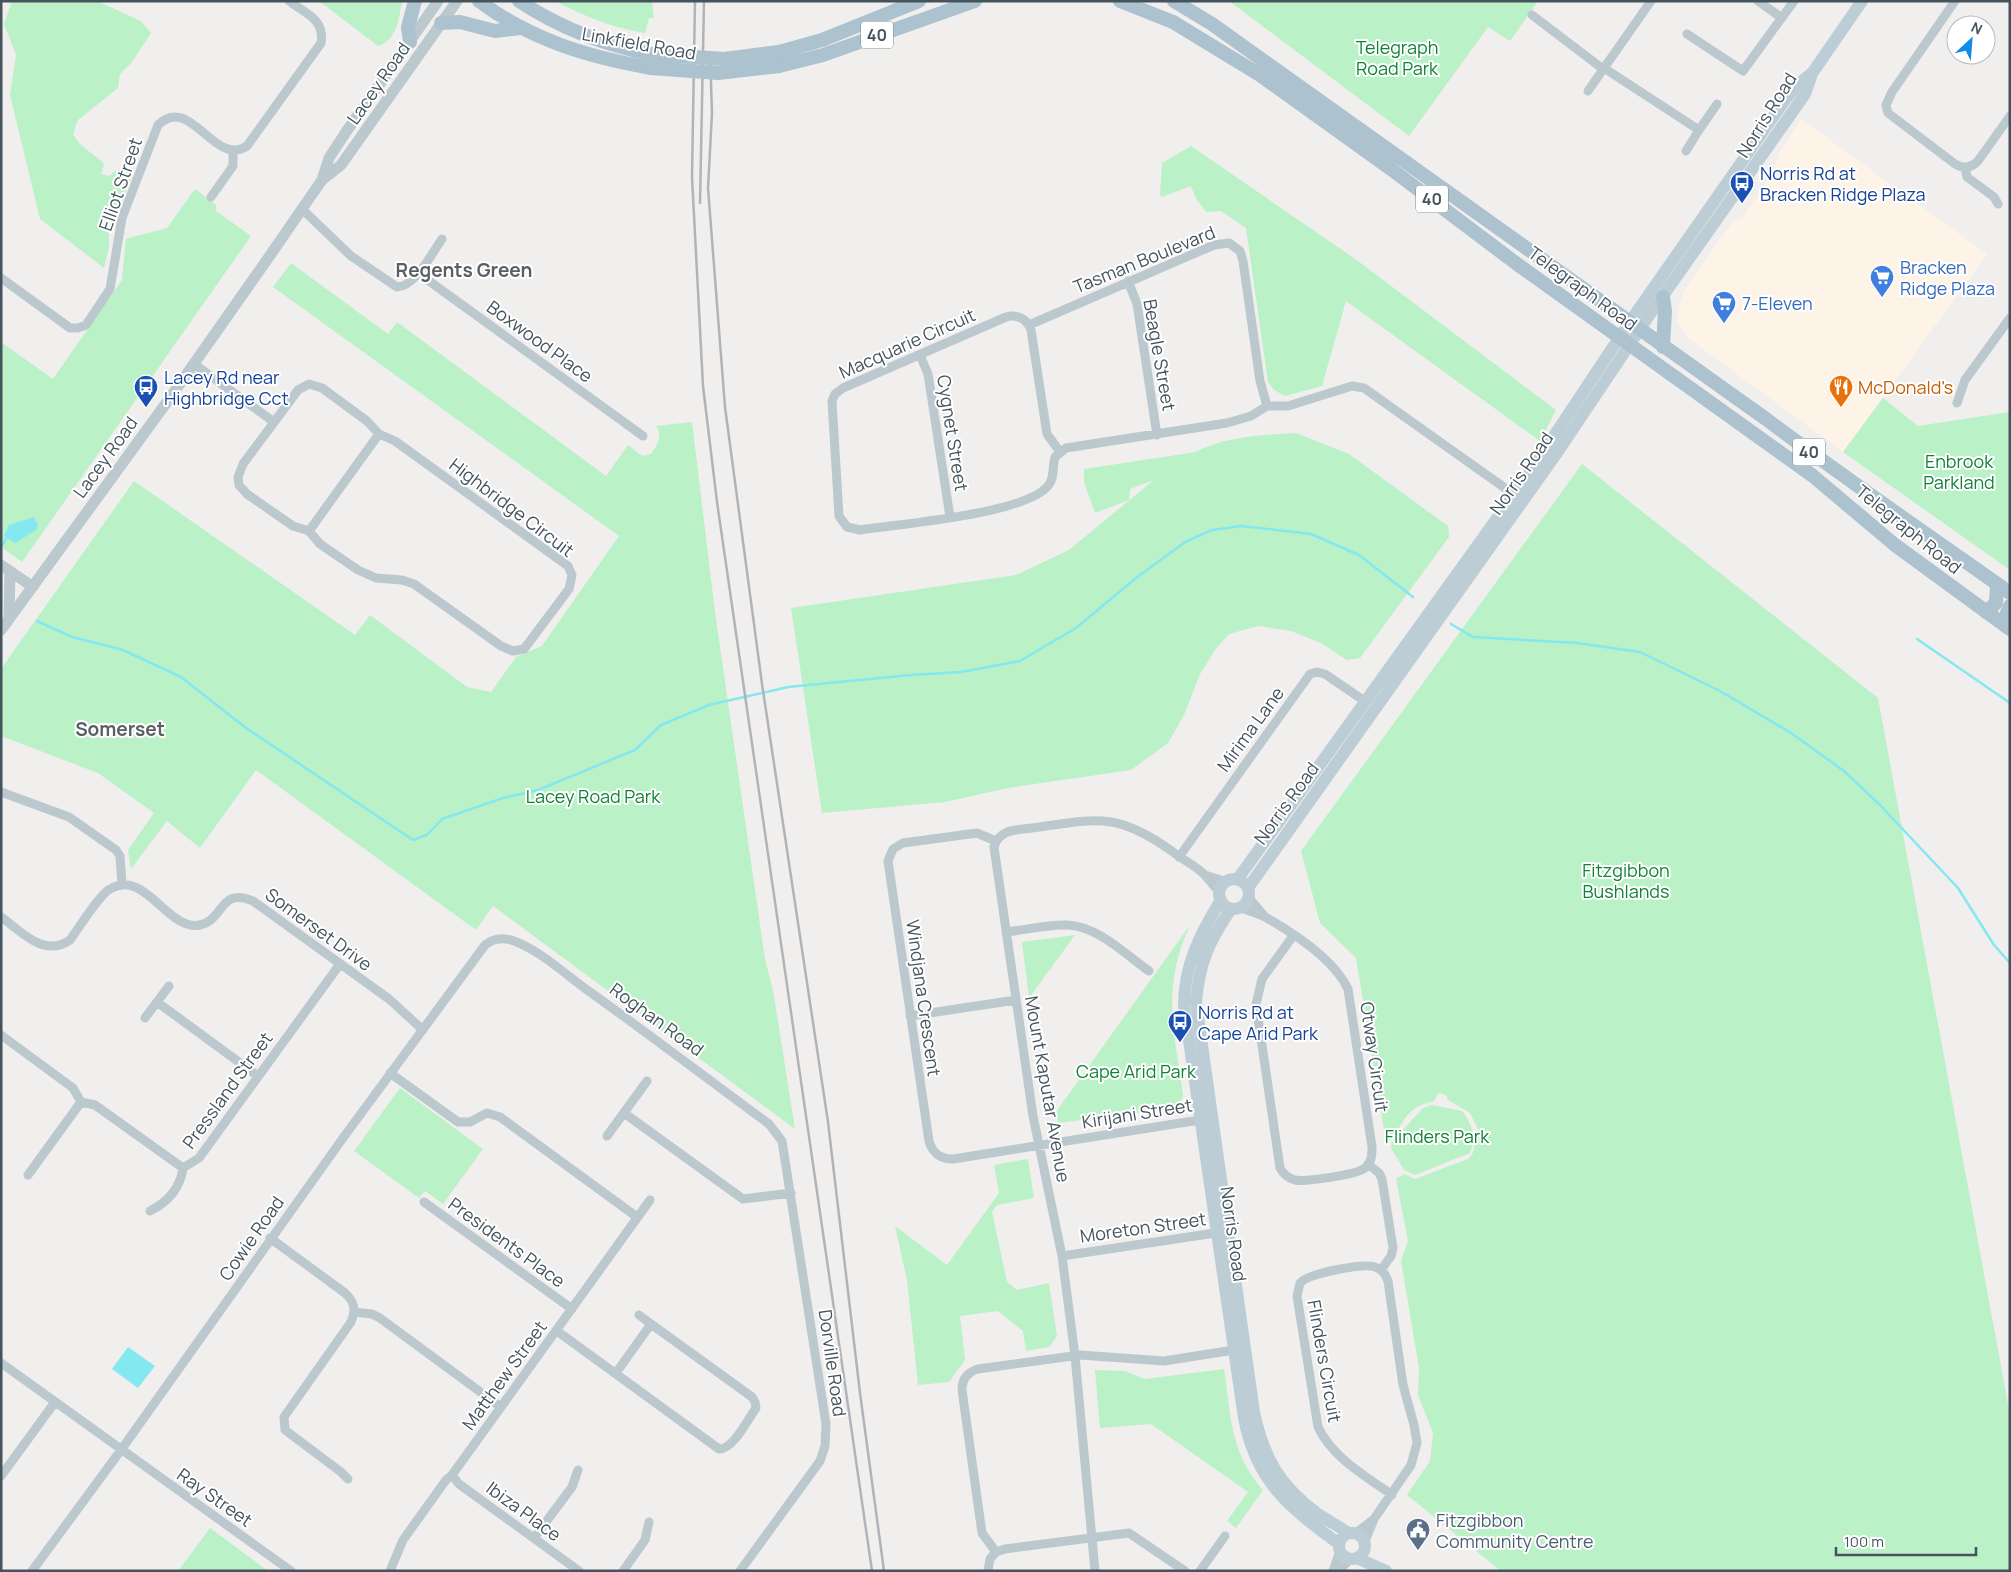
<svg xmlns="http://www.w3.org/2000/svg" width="2011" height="1572" font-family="Manrope,sans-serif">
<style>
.commercial{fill:#fdf3e6}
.green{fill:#baf1c7}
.water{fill:#84e8f0}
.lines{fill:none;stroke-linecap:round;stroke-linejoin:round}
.stream{stroke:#84e8f0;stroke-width:2.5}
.minor{stroke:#bbc8ce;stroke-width:9}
.tertiary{stroke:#bbc8ce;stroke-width:11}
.secondary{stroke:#bdcdd6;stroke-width:12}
.primary{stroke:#acc2ce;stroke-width:14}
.rail{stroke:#b0b4b9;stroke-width:2.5}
.primary-bridge{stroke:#acc2ce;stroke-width:14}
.labels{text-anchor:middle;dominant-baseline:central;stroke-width:4;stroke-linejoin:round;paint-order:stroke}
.shield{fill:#fff;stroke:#7d878d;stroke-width:1}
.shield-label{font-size:16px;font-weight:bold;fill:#45545c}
.street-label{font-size:18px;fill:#45545c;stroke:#fff}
.park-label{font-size:18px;fill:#12813a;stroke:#fff}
.transit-label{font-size:18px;fill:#164399;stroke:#fff;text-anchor:start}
.shop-label{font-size:18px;fill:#366cbe;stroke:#fff;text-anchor:start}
.food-label{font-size:18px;fill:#c56008;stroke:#fff;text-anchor:start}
.service-label{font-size:18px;fill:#4e5e75;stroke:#fff;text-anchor:start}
.neighbourhood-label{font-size:19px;font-weight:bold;fill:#5a5f63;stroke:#fff}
</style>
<rect width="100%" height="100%" fill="#f1eeee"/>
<path class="commercial" d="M1801,119l186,135 -144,198 -155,-114 -10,-16v-13l7,-20 46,-65 11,-6 31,-45 7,-22z"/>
<path class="green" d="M12,1h85l44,20 10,12 -19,29 -12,12 -2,14 -40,32 -5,14c7,14 20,18 31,30l-3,10 8,2 6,-5 10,-3 8,6 -24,55v18l-5,21 -64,-49 -30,-124 6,-40 -12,-31z
M319,1h83c-3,18 -5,39 -24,45z
M555,1h97l2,17h-5l-4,15c-32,-5 -61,-17 -90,-32z
M1229,1h309l-28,40 -22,-14 -79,109z
M1191,146l167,115 198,149 -16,31 -194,-140 -24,85 -37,10 -11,-6 -6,-8 -22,-154 -25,-17 -15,1 -10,-14 -5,-12 -29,11 -2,-3 2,-31z
M195,189l21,16v6l35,25 -229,326 -21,-15v-205l52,37 69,-99 4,-41 41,-11z
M291,263l97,71 9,-12 209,154 22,-31 14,11 9,-2c6,-9 12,-17 5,-28l36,-4 23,190 50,347 8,31 22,139 -302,-223 -17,24 -220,-160 -56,78 -33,-27 -36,48 -3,-19 26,-37 -56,-40 -97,-37v-67l133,-188 221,154 15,-20 97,72 24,5 25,-35 26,-11 77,-110 -346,-249z
M1883,398l35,28 92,-14v158l-167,-118z
M1296,433l53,21 99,72 1,11 -89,121 -13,2 -26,-17 -30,-12 -33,-5 -29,8 -14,16 -15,24 -16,41 -16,28 -37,27 -123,18 -63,14 -123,11 -31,-205 225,-33 53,-25 85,-70 -24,9 -1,11 -34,13 -11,-31v-13l112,-17c29,-16 67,-17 100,-19z
M1582,464l296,234 132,717v156h-509l-94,-76 23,-34 3,-28 -15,-38 1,-27 -18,-107 7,-20 -12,-62 8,-5 11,5 53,-20 4,-4 7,-24 -9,-18 -22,-13 -2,-5 -7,-2 -5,8c-28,6 -29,20 -44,40l-4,1 -30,-184 -36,-35 -19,-72z
M1190,925c-29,63 -16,105 -7,170 -2,10 -6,12 -15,14l-110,14 -2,-11z
M1075,935l-46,63 -7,-56z
M400,1088l83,61 -40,55 -18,-13 -6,7 -65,-47z
M1432,1105l30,6c10,13 15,27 8,42l-55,22 -11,-5 -13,-22 1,-6 31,-34z
M1028,1159l6,39 -37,7 -5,7 15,70 10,8 32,-7 8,53 -8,11 -23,4 -3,-20 -25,-20 -38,5 5,44 -16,22 -31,3 -11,-105 -12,-54 52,39 52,-72 -5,-28z
M1224,1369c7,46 6,84 39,121l-27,38 -9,-7 21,-29 -97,-68 -51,4 -5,-58 30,1 20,8z
M210,1528l58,43h-90z"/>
<path class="water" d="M34,517l4,8 -2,5 -21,13 -11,-7 5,-11z
M128,1347l27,19 -17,22 -26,-19z"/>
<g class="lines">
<path class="stream" d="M2,545l6,-9
M37,621l35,16 51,13 58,27 65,51 167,112 14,-5 15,-16 61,-21 35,-8 97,-40 26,-25 48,-20 79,-18 123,-12 50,-3 59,-11 56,-33 60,-50 49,-36 27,-12 29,-4 70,8 48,21 54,42
M1451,624l22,13 104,6 63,9 80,39 71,42 53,38 36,34 78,83 36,57 16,18
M1917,639l93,64"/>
<path class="minor" d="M1758,1l24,17
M1955,1l-63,91 -6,13 2,8 67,51c8,5 16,4 23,-3l32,-45
M1532,15l71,54
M1687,34l56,37 51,-70
M1604,68l95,62 18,-26
M1588,91l63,-90
M1686,151l13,-21
M1965,167l2,10 27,20 4,7
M211,197l22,-31v-14
M302,209l49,47 46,31c18,0 35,-34 45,-48
M418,273l225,163
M1,278l69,50h8l8,-3 24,-36 12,-71 36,-93c33,-32 56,43 89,21l74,-103c4,-24 -15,-29 -32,-42
M1128,281l9,23 20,131
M1029,325l185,-80 15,-2 11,8 3,10 17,120 7,25h21l64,-20 12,2 155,110
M920,355l8,19 22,143
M194,364l80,58
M309,384l13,4 45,33 12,13 16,7 173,125 4,9 -3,14 -45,60 -11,2 -12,-5 -87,-62 -12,-4 -26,-2 -18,-8 -38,-26 -11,-13 -16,-5 -46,-32 -8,-9 -1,-8 5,-13 55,-74z
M1957,403l8,-23 45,-62
M1060,452l-13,-18 -16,-104c-4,-11 -13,-16 -25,-13l-163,71 -8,6 -3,7 7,115 8,11 13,3c39,-6 165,-16 188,-44 7,-8 4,-19 7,-29l11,-9 161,-25 24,-7 16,-10
M309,531l70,-97
M1,792l68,25 47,33 4,6 2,28
M996,841l-19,-8 -74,10 -10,6 -5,12 41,280c3,12 12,18 24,18l253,-40
M1179,857l131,-183 7,-2 8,2 41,28
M1205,875l22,7
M1249,898l16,19
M1241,907c8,5 18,6 26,11 28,16 67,41 81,71l24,158c0,8 0,15 -7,21 -9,7 -60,14 -70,12 -7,-2 -12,-6 -15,-12l-24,-164 6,-25 31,-43
M1,917c21,15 43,41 69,23 8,-11 30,-46 40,-51 35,-21 58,43 90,36 25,-6 19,-38 53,-24l136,98 34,31
M1006,932c20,-2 42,-8 62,-7 31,2 57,29 81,46
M157,1002l101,74
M910,1016l106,-16
M145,1018l24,-32
M1,1035l72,53 8,14 14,3 88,63 16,-10 141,-194
M390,1073l68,49h12l17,-9 13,4 137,100
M624,1113l119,86 48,-6
M607,1136l40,-55
M1368,1164l11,9 3,6 11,69 -2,8 -10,14
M28,1175l53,-73
M424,1202l148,107
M150,1211c18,-9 30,-22 33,-43
M270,1238l75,55c10,9 11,18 6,29l-67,95 1,13 56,42 7,7
M1062,1256l160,-24
M354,1312l18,2 8,4 121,89
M639,1315l12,9
M557,1331l162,118c14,1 29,-30 37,-41l-1,-6 -3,-5 -101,-73 -35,49
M1,1363l290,208
M452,1475l7,9 120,87
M1,1476l54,-74
M1356,1533l18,-14
M534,1538l38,-51 6,-17
M1365,1541l9,-22 37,-54 6,-22 -3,-18 -11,-40 -15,-104c-2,-6 -6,-12 -13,-14 -12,-4 -66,6 -75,16l-3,13 21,131c15,31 46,48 74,68
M996,1552l9,-3 124,-16 56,38
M32,1571l89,-121 222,-312 142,-193c9,-7 18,-8 29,-4 27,10 52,34 76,51 60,43 119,88 179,132l13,17 44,283 -1,22 -5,15 -80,110
M390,1571l13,-31 43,-60 6,-5 198,-275
M623,1571l22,-31 4,-18
M988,1571l2,-12 6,-7 -14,-19 -20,-143c0,-11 6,-18 16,-21l102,-14 84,6 76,-12
M1095,1571l-20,-215 -13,-100 -29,-140 -39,-269c5,-18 22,-17 38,-19 65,-9 84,-17 141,24 10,8 23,14 32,23 5,6 9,12 15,17
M1200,1571l25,-35
M1333,1571l7,-20
M1339,1571l11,-12"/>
<path class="tertiary" d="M322,180l19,-15 116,-164
M1,565l32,22
M9,619l1,-48
M1,630l166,-228 104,-148 51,-74 7,-22 17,-26 92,-131"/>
<path class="secondary" d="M1219 894a15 15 0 1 1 30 0a15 15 0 1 1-30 0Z
M1237,880l289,-402 103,-155 156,-223 10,-13 18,-15 49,-71
M1248,888l311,-438 89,-133 157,-223 7,-20
M1221,900c-21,34 -37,65 -37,106l60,412c12,64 45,89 95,126
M1231,909c-22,32 -32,54 -35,94l58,409c10,47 26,74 64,102 10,7 21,12 30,19
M1339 1546a13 13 0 1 1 26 0a13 13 0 1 1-26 0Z
M1357,1558l29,13"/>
<path class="primary" d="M479,1c52,39 109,56 172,67
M519,1c41,27 85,44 132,53
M1120,1l53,21 87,53 131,94 126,95 296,212 82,69 115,84
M1174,1l38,23 554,395c80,60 162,116 244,174
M441,23l19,-1 35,9 25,-3
M410,42l-2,-15 7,-26
M779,52l43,-12 97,-39
M779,66l44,-11 152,-54
M1663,297l2,14 -2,36
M1986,612l10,-9 1,-19
M2009,628l-2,-15 3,-7"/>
<path class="rail" d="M695,1l-3,176 11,209 14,116 155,1069
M710,53l2,60 -4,75 17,219 37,277 66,438 32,271 24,178
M700,203l4,-202"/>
<path class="primary-bridge" d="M651,54l73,5 55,-7
M651,68l67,5 61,-7"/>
</g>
<defs>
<symbol id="bus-pin" viewBox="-11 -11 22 30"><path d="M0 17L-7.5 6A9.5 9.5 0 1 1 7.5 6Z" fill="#1a4fb4" stroke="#fff"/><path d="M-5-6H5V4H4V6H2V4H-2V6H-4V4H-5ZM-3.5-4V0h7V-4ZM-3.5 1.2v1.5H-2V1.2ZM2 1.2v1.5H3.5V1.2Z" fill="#fff"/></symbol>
<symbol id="supermarket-pin" viewBox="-11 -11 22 30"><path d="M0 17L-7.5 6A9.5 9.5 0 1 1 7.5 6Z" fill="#3f7fe0" stroke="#fff"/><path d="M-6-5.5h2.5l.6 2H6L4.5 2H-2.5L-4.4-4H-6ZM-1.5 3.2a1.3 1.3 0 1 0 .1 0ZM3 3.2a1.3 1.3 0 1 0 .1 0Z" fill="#fff"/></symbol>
<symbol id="restaurant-pin" viewBox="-11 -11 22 30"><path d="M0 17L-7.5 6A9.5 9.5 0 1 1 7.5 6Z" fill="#e8710a" stroke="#fff"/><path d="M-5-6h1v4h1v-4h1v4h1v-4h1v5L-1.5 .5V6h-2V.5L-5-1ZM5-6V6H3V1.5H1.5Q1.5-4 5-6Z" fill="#fff"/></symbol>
<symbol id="civic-pin" viewBox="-11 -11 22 30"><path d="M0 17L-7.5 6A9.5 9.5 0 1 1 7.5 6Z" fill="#5c6f8a" stroke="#fff"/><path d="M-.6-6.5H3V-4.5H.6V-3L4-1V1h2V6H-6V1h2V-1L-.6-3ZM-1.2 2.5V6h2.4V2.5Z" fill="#fff"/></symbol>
</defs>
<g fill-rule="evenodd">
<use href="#bus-pin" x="1728" y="169" width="28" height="38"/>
<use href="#supermarket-pin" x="1868" y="263" width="28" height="38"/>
<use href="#supermarket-pin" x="1710" y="289" width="28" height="38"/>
<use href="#bus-pin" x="132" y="373" width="28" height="38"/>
<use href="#restaurant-pin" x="1827" y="373" width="28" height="38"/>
<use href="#bus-pin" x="1166" y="1008" width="28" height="38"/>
<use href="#civic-pin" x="1404" y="1516" width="28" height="38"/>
</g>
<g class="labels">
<g class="shield">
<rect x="861" y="21.5" width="32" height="27" rx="4"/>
<rect x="1416" y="185.5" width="32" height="27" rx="4"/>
<rect x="1793" y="438.5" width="32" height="27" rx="4"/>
</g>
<g class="shield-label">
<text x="877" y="35">40</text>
<text x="1432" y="199">40</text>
<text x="1809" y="452">40</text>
</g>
<g class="street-label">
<text transform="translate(639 43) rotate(10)">Linkfield Road</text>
<text transform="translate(378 83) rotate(-55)">Lacey Road</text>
<text transform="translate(1766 115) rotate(-58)">Norris Road</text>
<text transform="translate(120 184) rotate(-71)">Elliot Street</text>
<text transform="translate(1144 259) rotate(-22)">Tasman Boulevard</text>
<text transform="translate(1583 288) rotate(36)">Telegraph Road</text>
<text transform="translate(540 341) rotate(36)">Boxwood Place</text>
<text transform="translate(907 343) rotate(-24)">Macquarie Circuit</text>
<text transform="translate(1160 355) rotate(80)">Beagle Street</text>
<text transform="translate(953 433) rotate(81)">Cygnet Street</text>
<text transform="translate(105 457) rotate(-54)">Lacey Road</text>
<text transform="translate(1521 473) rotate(-55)">Norris Road</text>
<text transform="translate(512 507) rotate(37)">Highbridge Circuit</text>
<text transform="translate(1909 529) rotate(39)">Telegraph Road</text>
<text transform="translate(1250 729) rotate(-54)">Mirima Lane</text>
<text transform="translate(1286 803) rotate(-54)">Norris Road</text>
<text transform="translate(319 929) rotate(36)">Somerset Drive</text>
<text transform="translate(924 998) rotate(82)">Windjana Crescent</text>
<text transform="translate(657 1019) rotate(36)">Roghan Road</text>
<text transform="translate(1375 1057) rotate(82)">Otway Circuit</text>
<text transform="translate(1048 1089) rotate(80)">Mount Kaputar Avenue</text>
<text transform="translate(227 1090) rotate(-54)">Pressland Street</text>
<text transform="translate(1137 1113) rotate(-9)">Kirijani Street</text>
<text transform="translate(1143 1227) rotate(-8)">Moreton Street</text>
<text transform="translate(1234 1234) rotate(82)">Norris Road</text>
<text transform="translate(251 1238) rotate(-55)">Cowie Road</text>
<text transform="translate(507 1242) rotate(36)">Presidents Place</text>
<text transform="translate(1325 1361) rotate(80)">Flinders Circuit</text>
<text transform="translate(833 1363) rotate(82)">Dorville Road</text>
<text transform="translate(504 1375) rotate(-54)">Matthew Street</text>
<text transform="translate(215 1497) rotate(35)">Ray Street</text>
<text transform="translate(524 1511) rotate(36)">Ibiza Place</text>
</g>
<g class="park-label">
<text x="1397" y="47">Telegraph<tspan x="1397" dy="21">Road Park</tspan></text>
<text x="1959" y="461">Enbrook<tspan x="1959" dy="21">Parkland</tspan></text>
<text x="593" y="796">Lacey Road Park</text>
<text x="1626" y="870">Fitzgibbon<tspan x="1626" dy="21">Bushlands</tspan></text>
<text x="1136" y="1071">Cape Arid Park</text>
<text x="1437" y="1136">Flinders Park</text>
</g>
<g class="transit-label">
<text x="1760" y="173">Norris Rd at<tspan x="1760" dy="21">Bracken Ridge Plaza</tspan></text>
<text x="164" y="377">Lacey Rd near<tspan x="164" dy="21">Highbridge Cct</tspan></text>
<text x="1198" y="1012">Norris Rd at<tspan x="1198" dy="21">Cape Arid Park</tspan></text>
</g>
<g class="shop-label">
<text x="1900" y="267">Bracken<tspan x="1900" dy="21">Ridge Plaza</tspan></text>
<text x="1742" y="303">7-Eleven</text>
</g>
<g class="food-label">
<text x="1858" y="387">McDonald's</text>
</g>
<g class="service-label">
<text x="1436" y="1520">Fitzgibbon<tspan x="1436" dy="21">Community Centre</tspan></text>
</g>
<g class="neighbourhood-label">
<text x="464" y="270">Regents Green</text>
<text x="120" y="729">Somerset</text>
</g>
</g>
<rect width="2011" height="1572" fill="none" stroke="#45545c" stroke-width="5"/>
<g transform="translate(1971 40) rotate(26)"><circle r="24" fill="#ffffff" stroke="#b5bbbe"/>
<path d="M0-4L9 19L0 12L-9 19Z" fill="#108ce8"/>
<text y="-8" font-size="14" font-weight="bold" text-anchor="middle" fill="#45545c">N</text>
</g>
<path d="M1836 1547v8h140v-8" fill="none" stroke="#45545c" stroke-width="2.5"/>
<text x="1844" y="1547" font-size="15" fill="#45545c" stroke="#ffffff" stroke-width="4" paint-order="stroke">100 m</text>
</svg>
